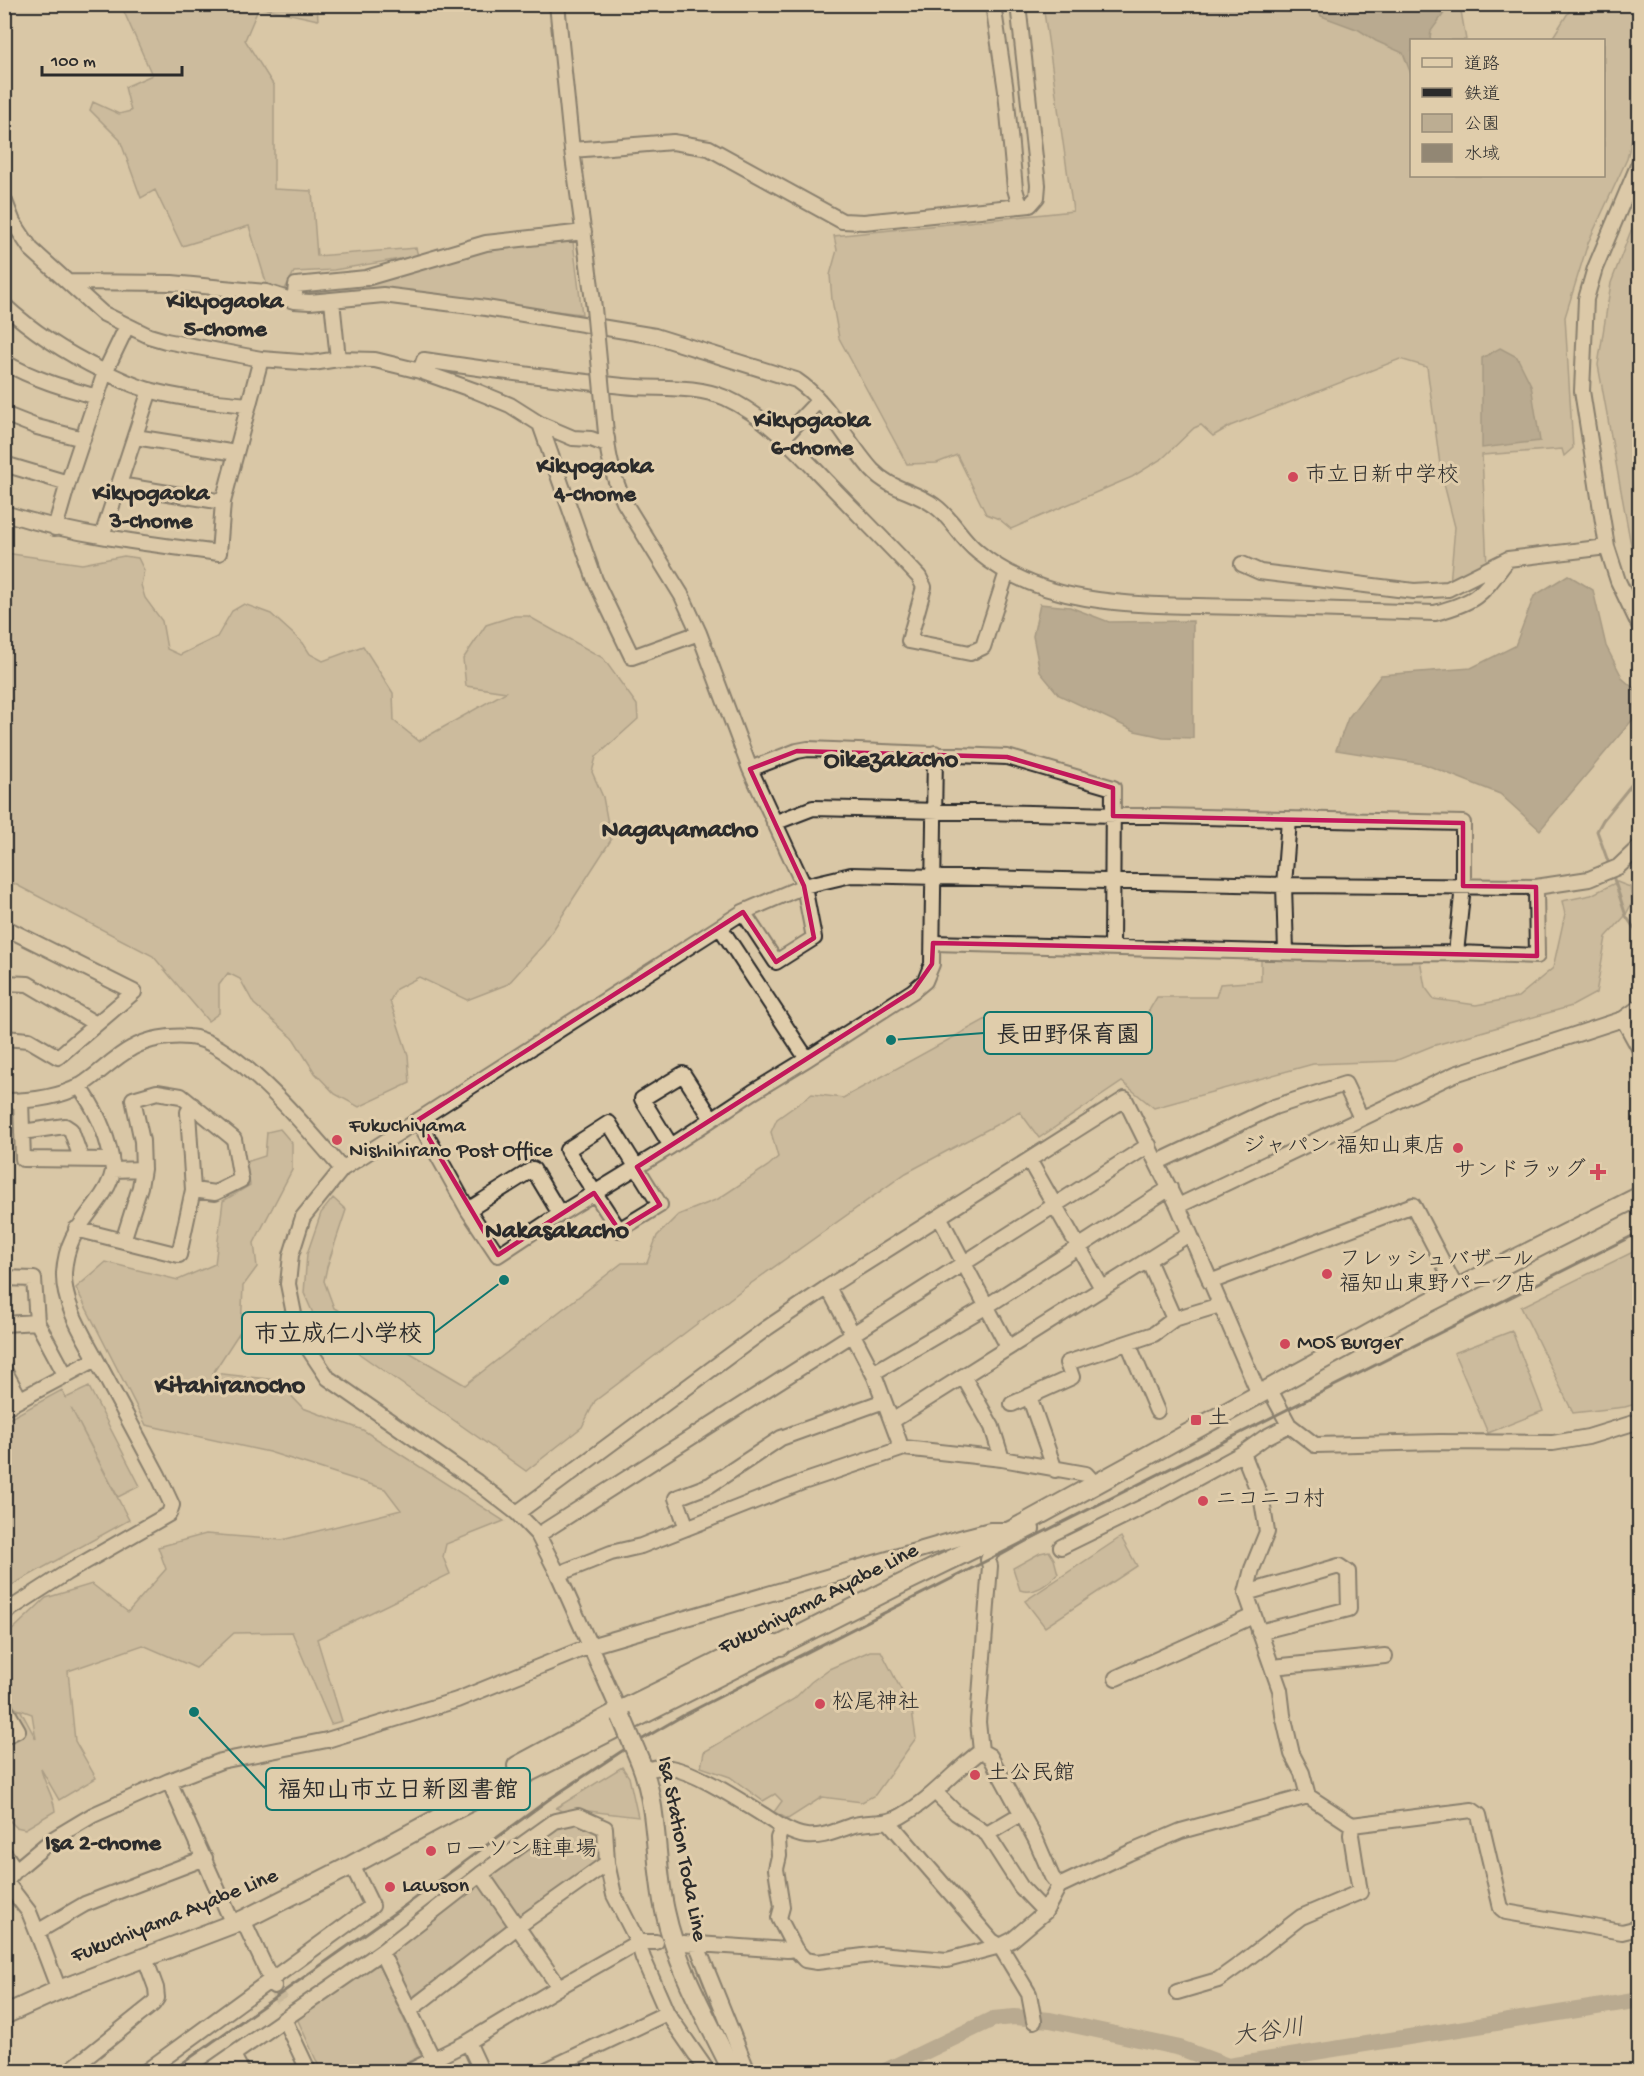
<svg xmlns="http://www.w3.org/2000/svg" width="1644" height="2076" font-family="'Gochi Hand','Klee One',sans-serif">
<style>
.green{fill:#bcad92;stroke:#746c5e;stroke-width:1.5;fill-rule:evenodd}
.water{fill:#928774;stroke:#696257;stroke-width:1.5}
.lines{fill:none;stroke-linecap:round;stroke-linejoin:round}
.stream{stroke:#696257;stroke-width:3}
.river{stroke:#928774;stroke-width:16}
.minor-tunnel{stroke:#b6a88d;stroke-width:14;stroke-dasharray:14 7;stroke-linecap:butt}
.minor-casing{stroke:#2b2b2b;stroke-width:18}
.major-casing{stroke:#2b2b2b;stroke-width:22}
.minor{stroke:#e0cdab;stroke-width:14}
.major{stroke:#e0cdab;stroke-width:18}
.rail{stroke:#2b2b2b;stroke-width:3}
.minor-bridge-casing{stroke:#2b2b2b;stroke-width:18;stroke-linecap:butt}
.major-bridge-casing{stroke:#2b2b2b;stroke-width:22;stroke-linecap:butt}
.minor-bridge{stroke:#e0cdab;stroke-width:14}
.major-bridge{stroke:#e0cdab;stroke-width:18}
.marked{fill:none;stroke:#c2185b;stroke-width:4.5;stroke-linejoin:round}
.poi-dot{fill:#d1495b;stroke:#e0cdab;stroke-width:2}
.labels{text-anchor:middle;dominant-baseline:central;stroke-width:6;stroke-linejoin:round;paint-order:stroke}
.poi-label{font-size:22px;fill:#2b2b2b;stroke:#e0cdab;text-anchor:start}
.street-label{font-size:22px;fill:#2b2b2b;stroke:#e0cdab}
.neighbourhood-label{font-size:24px;font-weight:bold;fill:#2b2b2b;stroke:#e0cdab}
.water-label{font-size:24px;font-style:italic;fill:#403d3a;stroke:#e0cdab}
.quarter-label{font-size:26px;font-weight:bold;fill:#2b2b2b;stroke:#e0cdab}
.leader{fill:none;stroke:#0f766e;stroke-width:2}
.callout-dot{fill:#0f766e;stroke:#e0cdab;stroke-width:2}
.callout{fill:#e0cdab;stroke:#0f766e;stroke-width:2}
.callout-label{font-size:24px;text-anchor:middle;font-weight:bold;fill:#2b2b2b}
</style>
<rect width="100%" height="100%" fill="#d9c7a6"/>
<filter id="ink" filterUnits="userSpaceOnUse"><feTurbulence type="fractalNoise" baseFrequency=".0167" numOctaves="2"/><feDisplacementMap in="SourceGraphic" scale="12" xChannelSelector="R" yChannelSelector="G"/><feConvolveMatrix kernelMatrix="1 2 1 2 8 2 1 2 1" color-interpolation-filters="sRGB"/></filter>
<g filter="url(#ink)">
<path class="green" d="M121,5h196l1,15 -59,-13 -14,33 29,46v103l38,2 5,65 99,-8 2,8 -84,14 -40,2 -9,17h-17l-19,-63 -67,20 -27,-56 -14,8 -21,-58 -30,-30 3,-8 26,12 12,-3 -6,-24 27,-12z
M1043,5h417l6,35h-54v136h192v-136h-53l22,-35h66v105l-12,49 -39,84 -23,74 8,131 -9,8 -2,-7 -80,6 5,112 -37,17 5,-57 -14,-55 -14,-105 -27,-8 -170,67 -17,10 -12,-11 -7,3 -31,30 -31,19 -121,52 -12,-10 -13,-5 -29,-59 -20,8 -30,1 -68,-126 -7,-38 -2,-25 7,-25 -3,-14 239,-25z
M1639,215l1,361h-1l-4,-9 -37,-202 13,-82 19,-50z
M573,242l9,72 -219,-24 -53,5 -1,-7 184,-40z
M5,553l77,11 42,-8 14,2 6,12 -3,15 4,13 17,23 5,28 13,6 37,-18 15,-26 12,-7 27,10 32,29 7,11 13,7 40,-15 30,47 1,28 25,20 87,-49 -40,-6 -3,-27 23,-34 28,-9h14l75,42 34,47 1,14 -42,38 -4,15 11,25 8,43 -67,104 -36,40 -41,16 -48,-23 -23,12 -6,12 18,54 2,28 -51,24 -24,-13 -20,-21 -22,-35 -39,-34 -14,-25 -12,-6 -9,12v28l-11,8 -55,-65 -148,-77z
M1617,882l13,5 2,16 -7,13 -19,21 -10,56 -24,13 -140,40 -37,15 -82,3 -159,44 -32,-26 -83,56 -19,-26 -114,61 -167,119 -144,109 -13,26 -56,44 -165,-116 -46,-37 -11,-25 3,-39 14,-41 12,-15 13,12 -19,57 -3,14 10,27 131,77 157,-122h25l10,-27 21,-21 40,-16 50,-33 10,-9 -7,-25 6,-13 35,-25 31,4 154,-85 7,16 143,-15 10,-17h59l4,-13 41,-3v-21h159l5,27 9,12 42,6 42,-8 35,-29 12,-54 -3,-13 29,-6z
M280,1129l12,14v27l-38,73 3,24 -14,19 -2,44 -28,43 63,7 27,28 60,22 141,91 -58,23 -3,13 7,17 -133,65 25,82 -11,3 -39,-92 -58,1 -38,35 -53,-23 -75,26 7,70 21,37 -37,22 -18,-31c3,15 13,27 14,42l-30,18 -9,-2 -11,-11 -1,-102 16,-4 -15,-6v-67l41,-39 46,-14 36,28 38,-43 -8,-22 48,-13 76,6 119,-30 -16,-21 -116,-37 -123,-27 -70,-137 30,-26 72,18 37,-16 8,-63 27,-16 -4,-23 19,-6 2,-24zM21,1710l11,4 4,25 -15,-28z
M1639,1249v154l-14,4 -52,6 -52,-106z
M1512,1331l31,80 -55,22 -34,-80z
M89,1387l51,99 -22,11 -47,-89 58,112 -124,69v-168l57,-31 4,8z
M1121,1537l16,29 -92,61 -20,-26z
M1049,1551l5,8 4,15c-11,10 -23,21 -38,16l-7,-22 27,-15z
M870,1651h11l31,60 4,27 -41,57 -13,7 -40,-5 -34,22 -14,-7 8,-11 -7,-7 -12,7 -33,-24 -29,-10 3,-15 90,-53 17,-17 18,-13z
M622,1767l7,10 9,40 -58,-7 -17,2 -7,-4z
M580,1822l20,9 2,32 -194,137 -25,-50 171,-123z
M377,1962l44,94 -33,15h-67l-25,-55z"/>
<path class="water" d="M1321,5l129,-1v1l-19,26 -1,7 2,2h-20l-1,34 -8,-21 -27,-12 -17,-11 -38,-14 -2,-7z
M1500,348l17,9 14,28 9,56 -58,7v-90z
M1568,575l25,15 13,56 17,33 16,14v19l-99,118 -40,-36 -76,-30 -88,-14 12,-32 33,-43 90,-7 44,-22 19,-50z
M1040,604l30,3 39,15 84,-1v117l-30,-1 -28,-6 -76,-36 -19,-23 -7,-36z"/>
<g class="lines">
<path class="stream" d="M1610,867l-13,-36 6,-11 37,-46
M1612,873l14,43 14,21"/>
<path class="river" d="M883,2072l110,-53 21,-2 36,3 130,28 48,18 412,-66"/>
<path class="minor-tunnel" d="M275,1988l8,15"/>
<defs>
<path id="minor" d="M557,4l15,146 22,158
M993,4l13,87 9,98 5,17
M572,150l101,-8 36,6 133,73 22,1 166,-17 7,-8 1,-12 -20,-181
M1640,161l-45,107 -9,31 -4,92 25,156 11,34 22,46
M4,199l9,23 18,27 71,64 47,23 17,5 95,18 52,4 25,-4 37,1 45,11 56,20 34,14 30,19 33,14 18,1 16,6
M70,282l102,1 94,9 28,9 16,1 73,-7 103,13 169,28 141,44c33,22 50,61 76,90 19,20 43,21 63,36 17,12 26,33 43,46 72,61 182,52 270,55 63,2 125,4 187,6 44,-12 46,-18 73,-54
M294,301l2,-16 70,-7 120,-35 98,-11
M332,301l6,58
M4,305c30,28 62,48 99,66 15,7 30,15 46,19 32,9 67,12 100,15
M4,362c29,17 61,26 93,35
M420,371l4,-11c66,10 132,19 199,26 35,4 69,-2 103,12 40,18 75,57 104,87 30,31 60,61 89,92l5,10 -15,54 61,12 13,-6 24,-75
M4,414l33,13 46,12
M540,424l55,156 37,77 67,-24
M135,437l101,16
M607,438c1,23 8,43 17,64l58,94 17,37 51,136 54,117 10,52 -38,24 -33,-50
M783,438l36,-38
M4,464l64,19
M119,485l104,17
M4,513c70,22 143,31 215,40l4,-51 38,-143
M55,528l13,-45 37,-111 22,-46
M102,536l48,-146
M1242,564l18,8 154,19 34,-2 60,-30 99,-12
M750,769l47,-18 11,-2 199,8 106,31 -1,159
M774,823l39,-15 650,15v63l-7,67
M4,927l130,65 -76,65 -29,-17 -25,-2
M720,927l87,132
M933,943l413,11 110,-1 81,3 -1,-69
M1286,952l-2,-67 5,-65
M4,983l24,1 68,40
M1623,1019l17,31
M4,1101c25,0 54,-3 76,-15 18,-11 33,-28 52,-38 16,-9 38,-13 57,-11 46,3 123,97 153,132
M21,1101l2,58 88,1
M418,1120l50,90 30,45 62,-41 111,-68 82,-54 54,-33 106,-68 12,-10 7,-17 3,-211
M609,1123l51,82 -41,25 -52,-80z
M22,1132l43,-6 6,4 10,28
M671,1146l-29,-47 41,-25 29,45
M1029,1160l73,128
M1158,1162l116,-55 71,-23 16,34
M193,1190l-5,-78 5,-7
M1178,1206l277,-132 168,-55 17,-12
M468,1210l65,-41 27,45
M940,1218l68,129
M76,1229l103,26 14,-65 22,3 26,-13 -7,-41 -53,-43 -24,-4 -24,7 9,42 1,28 -30,1
M123,1241l17,-54 3,-18
M1148,1260l26,59 46,-14
M4,1278l30,1 3,43 29,54
M1210,1282l203,-77 43,83
M828,1287l47,90 24,64 -1,8
M4,1324l33,-2
M1128,1343l29,68
M4,1370l16,29
M873,1373l114,-67 183,-118
M963,1376l29,51 10,32
M1269,1388l20,37 26,20 125,-3 113,1 35,-6 52,-16
M1029,1396l26,74
M1012,1404l60,-27 -5,-14 87,-29 20,-15
M4,1408l92,-49c-14,-26 -33,-55 -32,-86 2,-32 14,-45 32,-69 7,-9 15,-22 17,-33 0,-4 -2,-10 -2,-14 -5,-26 -16,-49 -32,-71
M892,1421l297,-187
M1289,1425l-25,13 -21,15 19,48 5,31 -15,37 -6,24 34,97 3,25 9,39 10,19 6,23
M517,1513l250,-185 61,-41 297,-188 53,107 81,188
M687,1528l-11,-30 34,-13 71,-47 103,-37
M538,1535l611,-390
M1061,1547l94,-46 88,-48
M558,1574l53,-21 30,-7 162,-64 101,-34 98,11 84,15 9,10
M1246,1593l93,-27 9,6 1,37 -90,23
M4,1613l62,-40 103,-59 3,-9 -14,-30 -62,-116
M1272,1667l113,-11
M1116,1678l137,-62
M4,1706l14,24 -14,7
M619,1711l-61,-137 -20,-39 -21,-22 -40,-31 -149,-104 -24,-36 -10,-28 -6,-30 3,-29 12,-38 39,-48 401,-257 61,-26 47,-11 433,10 252,2 53,-8 29,-12 22,-21
M981,1751l-3,-29 12,-156 -2,-6 3,-8 41,-23
M981,1751l9,5 46,84 16,37 7,9
M644,1770c9,-2 18,-4 27,-2 28,5 69,33 94,48 12,8 26,18 41,20 18,2 31,-6 48,-11 17,-4 34,0 49,-10 30,-17 51,-44 78,-64
M169,1781l64,143
M935,1792l21,21 31,21 34,-20
M889,1822l103,119 8,5 29,48 5,27
M782,1828l-4,10 1,18 -3,13 6,38 -3,11 16,31 10,11 12,2 62,-8 68,6 53,-14 12,-6 33,-28 14,-26 70,-33 52,-22 127,-35 44,29 120,-15 7,5 22,93 5,4 116,20 16,-4
M987,1834l34,53 24,25
M4,1853l12,17
M481,1874l78,113
M6,1882l23,30 8,20
M4,1884l12,-14 37,-31 40,-24 76,-34 52,-20 106,-21 130,-40 133,-54 377,-110 23,-6h18
M243,1920l31,66
M683,1943l104,7 8,-1
M696,1943l52,129
M381,1952l52,107
M59,1990l-22,-58 48,-28 120,-46
M1177,1992l41,-12 25,-18 58,-45 59,-25 -9,-57 1,-10
M410,2010l107,-83 90,-64
M284,2019l25,53
M468,2042l14,30
M233,2055l9,17
M68,2072l85,-68 4,-6 -1,-10 -11,-30
M145,2072l227,-166 -20,-41
M208,2072l173,-120 100,-78 74,-53 23,-5 27,12 2,35 7,32 24,47 5,16 24,55 41,59
M408,2072l60,-30 91,-55 79,-45h18
M542,2072l125,-59"/>
<path id="major" d="M640,1761c19,47 14,101 25,150 12,57 42,108 68,161
M517,1766l102,-55 140,-69 22,4
M4,2015l55,-25 184,-70 109,-55 100,-54 449,-227 113,-55 388,-213 238,-120"/>
</defs>
<use href="#minor" class="minor-casing"/>
<use href="#major" class="major-casing"/>
<use href="#minor" class="minor"/>
<use href="#major" class="major"/>
<path class="rail" d="M170,2072l233,-165 145,-107 74,-49 62,-36 304,-155 652,-328"/>
<defs>
<path id="minor-bridge" d="M594,308l12,125"/>
<path id="major-bridge" d="M621,1716l19,45"/>
</defs>
<use href="#minor-bridge" class="minor-bridge-casing"/>
<use href="#major-bridge" class="major-bridge-casing"/>
<use href="#minor-bridge" class="minor-bridge"/>
<use href="#major-bridge" class="major-bridge"/>
</g>
</g>
<path d="M0 0H1644V2076H0ZM797,751l210,6 106,31v28l350,7v63l73,1 1,69 -604,-13 -1,21 -19,27 -276,176 23,38 -41,25 -25,-37 -96,62 -80,-135 325,-208 33,50 38,-24 -10,-52 -54,-117z" fill="#d9c7a6" fill-opacity=".55" fill-rule="evenodd"/>
<path class="marked" d="M797,751l210,6 106,31v28l350,7v63l73,1 1,69 -604,-13 -1,21 -19,27 -276,176 23,38 -41,25 -25,-37 -96,62 -80,-135 325,-208 33,50 38,-24 -10,-52 -54,-117z"/>
<g class="poi-dot">
<circle cx="1293" cy="477" r="6"/>
<circle cx="337" cy="1140" r="6"/>
<circle cx="1458" cy="1148" r="6"/>
<path d="M1595 1163h6v6h6v6h-6v6h-6v-6h-6v-6h6z"/>
<circle cx="1327" cy="1274" r="6"/>
<circle cx="1285" cy="1344" r="6"/>
<rect x="1190" y="1414" width="12" height="12" rx="3"/>
<circle cx="1203" cy="1501" r="6"/>
<circle cx="820" cy="1704" r="6"/>
<circle cx="975" cy="1775" r="6"/>
<circle cx="431" cy="1851" r="6"/>
<circle cx="390" cy="1887" r="6"/>
</g>
<g class="labels">
<g class="poi-label">
<text x="1305" y="477">市立日新中学校</text>
<text x="349" y="1127">Fukuchiyama<tspan x="349" dy="25">Nishihirano Post Office</tspan></text>
<text x="1446" y="1148" text-anchor="end">ジャパン 福知山東店</text>
<text x="1586" y="1172" text-anchor="end">サンドラッグ</text>
<text x="1339" y="1261">フレッシュバザール<tspan x="1339" dy="25">福知山東野パーク店</tspan></text>
<text x="1297" y="1344">MOS Burger</text>
<text x="1208" y="1420">土</text>
<text x="1215" y="1501">ニコニコ村</text>
<text x="832" y="1704">松尾神社</text>
<text x="987" y="1775">土公民館</text>
<text x="443" y="1851">ローソン駐車場</text>
<text x="402" y="1887">Lawson</text>
</g>
<g class="street-label">
<text transform="translate(819 1600) rotate(-27)">Fukuchiyama Ayabe Line</text>
<text transform="translate(681 1849) rotate(79)">Isa Station Toda Line</text>
<text transform="translate(175 1917) rotate(-22)">Fukuchiyama Ayabe Line</text>
</g>
<g class="neighbourhood-label">
<text x="225" y="302">Kikyogaoka<tspan x="225" dy="28">5-chome</tspan></text>
<text x="812" y="421">Kikyogaoka<tspan x="812" dy="28">6-chome</tspan></text>
<text x="595" y="467">Kikyogaoka<tspan x="595" dy="28">4-chome</tspan></text>
<text x="151" y="494">Kikyogaoka<tspan x="151" dy="28">3-chome</tspan></text>
<text x="103" y="1844">Isa 2-chome</text>
</g>
<g class="water-label">
<text transform="translate(1269 2034) rotate(-8)">大谷川</text>
</g>
<g class="quarter-label">
<text x="891" y="761">Oikezakacho</text>
<text x="680" y="831">Nagayamacho</text>
<text x="557" y="1232">Nakasakacho</text>
<text x="230" y="1387">Kitahiranocho</text>
</g>
</g>
<path class="leader" d="M891 1040L984 1033M504 1280L434 1333M194 1712L266 1789"/>
<g class="callout-dot">
<circle cx="891" cy="1040" r="6"/>
<circle cx="504" cy="1280" r="6"/>
<circle cx="194" cy="1712" r="6"/>
</g>
<g class="callout">
<rect x="984" y="1012" width="168" height="42" rx="6"/>
<rect x="242" y="1312" width="192" height="42" rx="6"/>
<rect x="266" y="1768" width="264" height="42" rx="6"/>
</g>
<g class="callout-label">
<text x="1068" y="1042">長田野保育園</text>
<text x="338" y="1341">市立成仁小学校</text>
<text x="398" y="1797">福知山市立日新図書館</text>
</g>
<rect width="1644" height="2076" fill="none" stroke="#e0cdab" stroke-width="24"/>
<rect x="12" y="12" width="1620" height="2052" fill="none" stroke="#2b2b2b" stroke-width="2" filter="url(#ink)"/>
<rect x="1410" y="39" width="195" height="138" fill="#e0cdab" stroke="#988c78" stroke-width="1.5"/>
<rect x="1422" y="58" width="30" height="9" fill="#e0cdab" stroke="#988c78" stroke-width="1.5"/>
<text x="1464" y="69" font-size="18" fill="#2b2b2b">道路</text>
<rect x="1422" y="88" width="30" height="9" fill="#2b2b2b" stroke="#988c78" stroke-width="1.5"/>
<text x="1464" y="99" font-size="18" fill="#2b2b2b">鉄道</text>
<rect x="1422" y="114" width="30" height="18" fill="#bcad92" stroke="#988c78" stroke-width="1.5"/>
<text x="1464" y="129" font-size="18" fill="#2b2b2b">公園</text>
<rect x="1422" y="144" width="30" height="18" fill="#928774" stroke="#988c78" stroke-width="1.5"/>
<text x="1464" y="159" font-size="18" fill="#2b2b2b">水域</text>
<path d="M42 66v9h140v-9" fill="none" stroke="#2b2b2b" stroke-width="3"/>
<text x="51" y="66" font-size="18" fill="#2b2b2b" stroke="#e0cdab" stroke-width="4.5" paint-order="stroke">100 m</text>
</svg>
